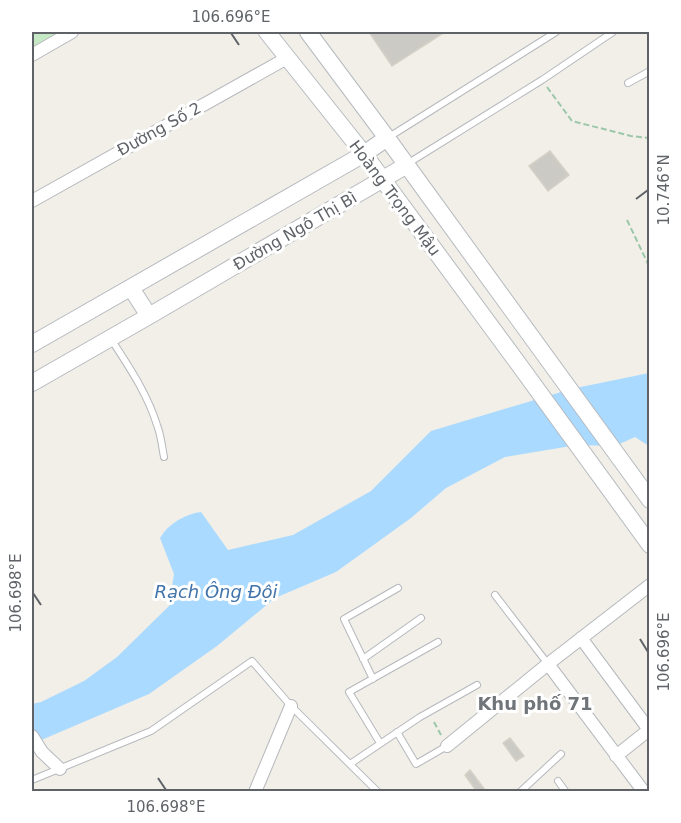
<svg xmlns="http://www.w3.org/2000/svg" width="681" height="823" font-family="'DejaVu Sans',sans-serif">
<style>
.green{fill:#c5e8c5}
.water{fill:#aadaff}
.building{fill:#cccac5;stroke:#d6d1c6;stroke-width:1.5}
.lines{fill:none;stroke-linecap:round;stroke-linejoin:round}
.lane-casing{stroke:#b5b8bc;stroke-width:8}
.street-casing{stroke:#b5b8bc;stroke-width:14}
.secondary-casing{stroke:#b6babf;stroke-width:18}
.path{stroke:#9cc7a9;stroke-width:2;stroke-dasharray:6 3;stroke-linecap:butt}
.lane{stroke:#fff;stroke-width:6}
.street{stroke:#fff;stroke-width:12}
.secondary{stroke:#fff;stroke-width:16}
.ticks{fill:none;stroke:#5f6368;stroke-width:2}
.labels{text-anchor:middle;dominant-baseline:central;stroke-width:6;stroke-linejoin:round;paint-order:stroke}
.street-label{font-size:16px;fill:#5f6368;stroke:#fff}
.water-label{font-size:18px;font-style:italic;fill:#4174aa;stroke:#fff}
.neighbourhood-label{font-size:18px;font-weight:bold;fill:#70757a;stroke:#fff}
.neatline{fill:none;stroke:#5f6368;stroke-width:2}
.ticks-label{font-size:15px;text-anchor:middle;fill:#5f6368}
</style>
<rect width="100%" height="100%" fill="#f1efe8"/>
<path class="green" d="M32,32h27l-27,15z"/>
<path class="water" d="M649,373v73l-14,-9 -20,9 -38,-1 -72,12 -59,31 -35,30 -75,54 -61,26 -58,48 -68,48 -117,50v-40l9,-2 43,-21 33,-24 52,-51 5,-32 -14,-36c8,-14 25,-24 41,-26l27,38 65,-15 78,-44 60,-60 140,-42z"/>
<path class="building" d="M369,32h76l-53,34z
M550,151l19,24 -21,16 -19,-25z
M510,738l14,18 -8,5 -13,-18z
M470,770l15,20 -2,2h-6l-12,-17z"/>
<g class="lines">
<defs>
<path id="lane" d="M628,83l22,-12
M389,137l167,-105
M407,164l135,-84 71,-48
M111,339c18,28 36,54 46,86 4,10 5,22 7,32
M495,595l53,69
M363,659l58,-41
M373,679l-29,-60 54,-31
M397,732l19,32 31,-18
M380,743l-31,-51 89,-50
M350,764l70,-47 57,-32
M32,780l119,-49 101,-70 39,45 87,86
M558,781l8,11
M520,792l41,-38"/>
<path id="street" d="M32,55l40,-23
M32,201l255,-143
M581,638l69,93
M548,664l96,128
M32,736l10,16 18,17
M447,746l101,-82 102,-79
M616,756l34,-27
M255,792l36,-86"/>
<path id="secondary" d="M267,32l97,122 156,212 130,179
M308,32l79,106 263,362
M131,288l18,28
M32,344l332,-190 23,-16
M32,383l117,-67 258,-151"/>
</defs>
<use href="#lane" class="lane-casing"/>
<use href="#street" class="street-casing"/>
<use href="#secondary" class="secondary-casing"/>
<path class="path" d="M547,87l25,34 59,15 19,2
M627,220l23,48
M434,722l7,13"/>
<use href="#lane" class="lane"/>
<use href="#street" class="street"/>
<use href="#secondary" class="secondary"/>
</g>
<path class="ticks" d="M231,33l8,12M636,199l12,-9M33,593l8,12M640,639l8,13M158,778l8,12"/>
<g class="labels">
<g class="street-label">
<text transform="translate(159 129) rotate(-29)">Đường Số 2</text>
<text transform="translate(395 198) rotate(53)">Hoàng Trọng Mậu</text>
<text transform="translate(295 231) rotate(-30)">Đường Ngô Thị Bì</text>
</g>
<g class="water-label">
<text x="216" y="591">Rạch Ông Đội</text>
</g>
<g class="neighbourhood-label">
<text x="535" y="703">Khu phố 71</text>
</g>
</g>
<rect width="681" height="823" fill="none" stroke="#ffffff" stroke-width="66"/>
<rect x="33" y="33" width="615" height="757" class="neatline"/>
<g class="ticks-label">
<text x="231" y="22">106.696°E</text>
<text transform="translate(664 190) rotate(-90)" y="5">10.746°N</text>
<text transform="translate(16 593) rotate(-90)" y="5">106.698°E</text>
<text transform="translate(664 652) rotate(-90)" y="5">106.696°E</text>
<text x="166" y="812">106.698°E</text>
</g>
</svg>
